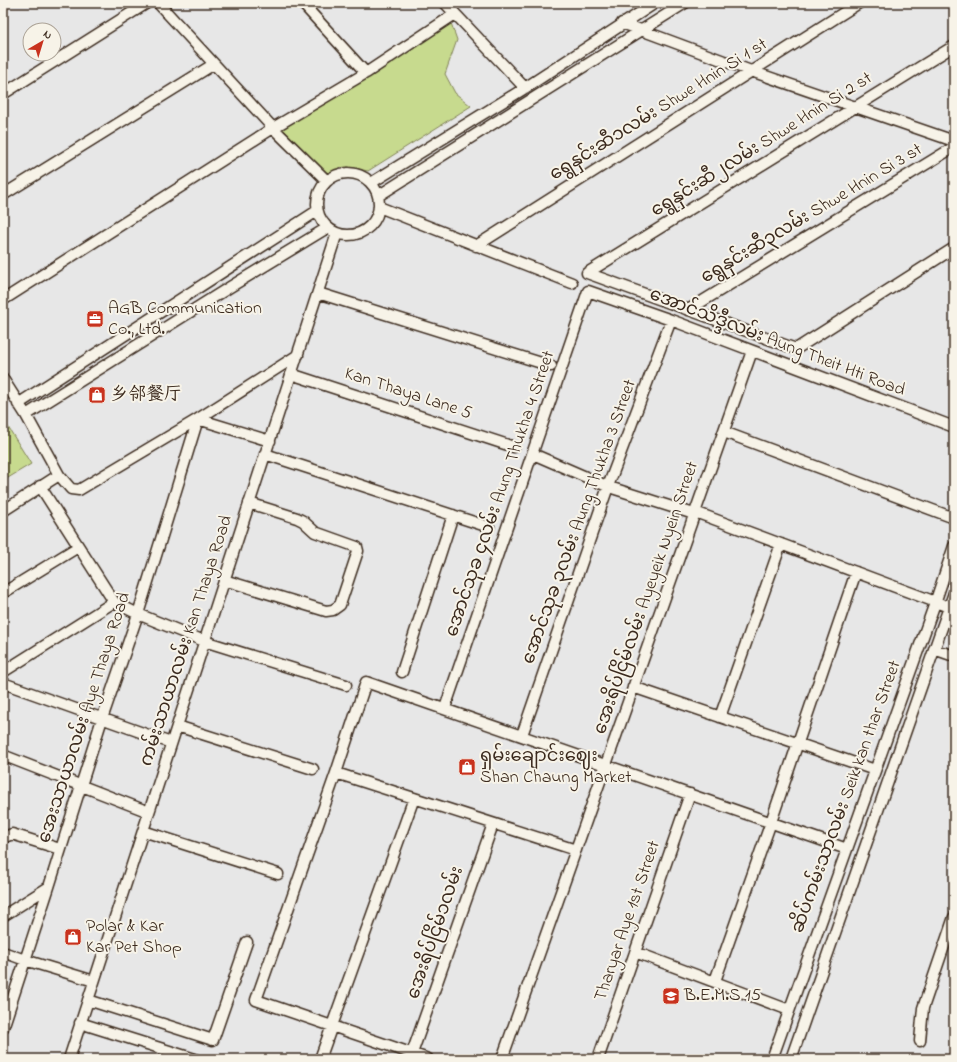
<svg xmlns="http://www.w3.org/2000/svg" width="957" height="1062" font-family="'Indie Flower','LXGW WenKai TC','Noto Sans Myanmar',sans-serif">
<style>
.green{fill:#c7da8e;stroke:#818256}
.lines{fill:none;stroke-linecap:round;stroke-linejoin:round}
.street-casing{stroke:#3b2a1e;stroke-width:13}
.street{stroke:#f7f3e8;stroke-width:10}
.labels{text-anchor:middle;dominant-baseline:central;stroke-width:4;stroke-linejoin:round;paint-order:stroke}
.street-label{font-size:18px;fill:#3b2a1e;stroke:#f7f3e8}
.poi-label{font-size:18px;fill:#3b2a1e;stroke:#f7f3e8;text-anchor:start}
</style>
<rect width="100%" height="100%" fill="#e7e7e7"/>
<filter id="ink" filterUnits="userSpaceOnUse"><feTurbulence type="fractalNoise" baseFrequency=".025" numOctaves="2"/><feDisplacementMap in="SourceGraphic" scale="8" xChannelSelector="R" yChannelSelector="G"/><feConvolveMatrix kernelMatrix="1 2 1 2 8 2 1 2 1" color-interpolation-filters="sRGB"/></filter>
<g filter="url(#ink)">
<path class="green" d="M451,23l6,17 -12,34 10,19 16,13 -103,65 -20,-4 -21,7 -44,-45z
M3,419l28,45 -28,17z"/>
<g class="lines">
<defs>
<path id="street" d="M158,3l115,125 54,53
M302,3l64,70
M445,3l80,85
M622,23l129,48 203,70
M3,94l144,-91
M317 204a31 31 0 1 1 62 0a31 31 0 1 1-62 0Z
M371,183l154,-95 130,-85
M3,195l211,-131
M378,196l307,-193
M379,207l193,76
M476,246l383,-243
M587,273l367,-227
M587,273l209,76 158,-101
M318,293l233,73
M3,300l270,-172 93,-55 89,-59
M688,310l266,-163
M291,374l223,73
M3,379l23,36 33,60 12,14 8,1 119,-71 100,-64
M18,404l299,-193
M26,415l204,-128 97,-59
M724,432l230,86
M265,454l224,73
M533,454l76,33 85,27
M40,486l74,116 24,12 66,27 142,44
M3,511l56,-36
M695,512l254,95
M224,580l102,31 7,-1 7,-5 18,-54 -1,-4 -42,-15 -12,-11 -6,-3 -48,-15
M3,593l75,-46
M934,649l20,7
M3,672l111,-70
M402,672l51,-157
M3,683l168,60
M633,687l242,83
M445,708l143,-417 83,29 283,107
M720,717l61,-173
M177,726l136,43
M522,735l88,-254 61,-161
M3,753l2,3 144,56
M336,773l240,77
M143,831l135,43
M3,838l9,-4 48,15
M3,916l46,-29
M3,952l22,8 69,21
M635,952l154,58
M715,981l56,-159 85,-250
M88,1000l125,40 34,-98
M80,1023l115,36
M3,1028l46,-141 53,-168 36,-105 60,-195 72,22
M920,1041l3,-33 31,-91
M69,1059l268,-826
M320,1059l94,-261
M410,1059l83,-235
M428,1059l-172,-59 80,-227 30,-91 481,167
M502,1059l250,-708
M598,1059l92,-265
M772,1059l163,-456 19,-57
M791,1059l163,-466"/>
</defs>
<use href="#street" class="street-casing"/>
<use href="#street" class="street"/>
</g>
</g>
<defs>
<symbol id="office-square" viewBox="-11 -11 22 22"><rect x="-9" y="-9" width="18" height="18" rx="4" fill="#c8321e" stroke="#f7f3e8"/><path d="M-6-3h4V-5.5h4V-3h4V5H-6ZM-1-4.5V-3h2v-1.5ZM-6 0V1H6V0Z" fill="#fff"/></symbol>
<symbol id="shop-square" viewBox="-11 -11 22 22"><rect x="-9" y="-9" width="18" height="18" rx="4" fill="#c8321e" stroke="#f7f3e8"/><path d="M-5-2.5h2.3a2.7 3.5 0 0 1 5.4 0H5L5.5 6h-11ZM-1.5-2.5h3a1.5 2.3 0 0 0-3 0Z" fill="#fff"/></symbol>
<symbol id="school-square" viewBox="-11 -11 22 22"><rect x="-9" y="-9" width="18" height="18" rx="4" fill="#c8321e" stroke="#f7f3e8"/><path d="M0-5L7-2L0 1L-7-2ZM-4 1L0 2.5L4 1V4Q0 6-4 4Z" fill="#fff"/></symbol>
</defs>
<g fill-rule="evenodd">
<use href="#office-square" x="85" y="309" width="20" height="20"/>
<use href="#shop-square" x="87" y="385" width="20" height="20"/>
<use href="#shop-square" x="457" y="757" width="20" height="20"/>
<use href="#shop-square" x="63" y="927" width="20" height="20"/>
<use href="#school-square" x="661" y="986" width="20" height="20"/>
</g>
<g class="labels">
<g class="street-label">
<text transform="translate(659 110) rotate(-32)">ရွေနှင်းဆီ၁လမ်း Shwe Hnin Si 1 st</text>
<text transform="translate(762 145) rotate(-32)">ရွေနှင်းဆီ၂လမ်း Shwe Hnin Si 2 st</text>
<text transform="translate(812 214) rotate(-31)">ရွေနှင်းဆီ၃လမ်း Shwe Hnin Si 3 st</text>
<text transform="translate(777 343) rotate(21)">အောင်သိဒ္ဒီလမ်း Aung Theit Hti Road</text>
<text transform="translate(408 394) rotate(18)">Kan Thaya Lane 5</text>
<text transform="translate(501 494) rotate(-71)">အောင်သုခ ၄လမ်း Aung Thukha 4 Street</text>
<text transform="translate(580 522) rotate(-70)">အောင်သုခ ၃လမ်း Aung Thukha 3 Street</text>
<text transform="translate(647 598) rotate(-71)">အေးရိပ်ငြိမ်လမ်း Ayeyeik Nyein Street</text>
<text transform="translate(187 641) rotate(-72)">ကမ်းသာယာလမ်း Kan Thaya Road</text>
<text transform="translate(85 718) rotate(-72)">အေးသာယာလမ်း Aye Thaya Road</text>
<text transform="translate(847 797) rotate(-70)">ဆိပ်ကမ်းသာလမ်း Seik kan thar Street</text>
<text transform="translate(628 921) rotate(-71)">Tharyar Aye 1st Street</text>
<text transform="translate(436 933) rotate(-71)">အေးရိပ်ငြိမ်၁လမ်း</text>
</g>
<g class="poi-label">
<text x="108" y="309">AGB Communication<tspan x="108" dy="21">Co., Ltd.</tspan></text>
<text x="110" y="395">乡邻餐厅</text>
<text x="480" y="757">ရှမ်းချောင်းဈေး<tspan x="480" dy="21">Shan Chaung Market</tspan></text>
<text x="86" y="927">Polar &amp; Kar<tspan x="86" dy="21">Kar Pet Shop</tspan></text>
<text x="684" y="996">B.E.M.S 15</text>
</g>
</g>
<rect width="957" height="1062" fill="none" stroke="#f7f3e8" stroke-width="16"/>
<rect x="8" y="8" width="941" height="1046" fill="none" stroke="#3b2a1e" stroke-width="1.5" filter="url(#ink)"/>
<g transform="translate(42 42) rotate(38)"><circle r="19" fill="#f7f3e8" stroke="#aca397"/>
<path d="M0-3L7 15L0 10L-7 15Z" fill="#c8321e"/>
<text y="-6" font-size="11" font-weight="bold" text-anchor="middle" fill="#3b2a1e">N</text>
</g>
</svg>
